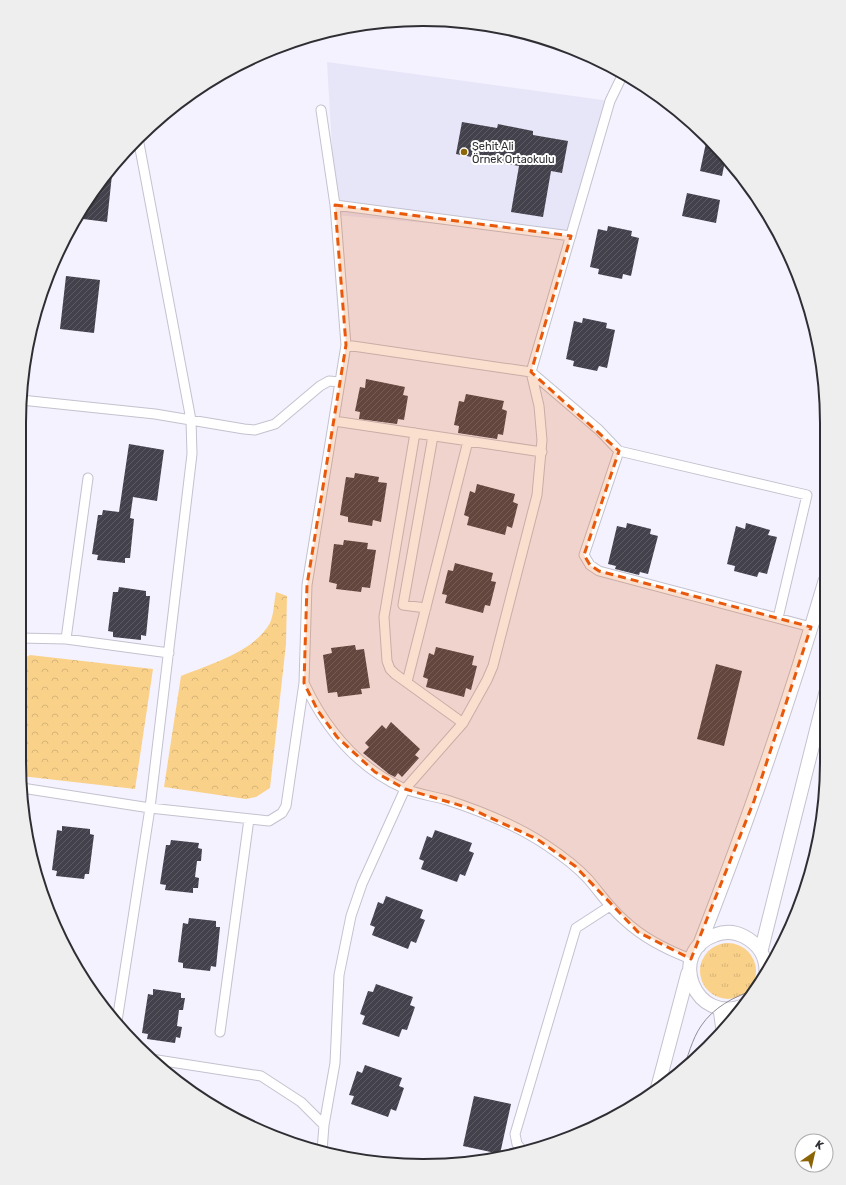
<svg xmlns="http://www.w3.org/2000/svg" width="846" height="1185" font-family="Rubik,sans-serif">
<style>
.built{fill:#e7e5f8}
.grass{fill:url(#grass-tufts)}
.park{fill:url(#park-crowns)}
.building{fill:url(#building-hatch)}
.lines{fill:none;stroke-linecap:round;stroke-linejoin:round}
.street-casing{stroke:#c3c2ce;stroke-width:11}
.secondary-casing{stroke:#c3c2ce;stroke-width:15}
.street{stroke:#fff;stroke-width:9}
.secondary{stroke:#fff;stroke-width:13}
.tram{stroke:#8f8d96;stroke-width:1}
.marked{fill:#e8590c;fill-opacity:0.2;stroke:#e8590c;stroke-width:3;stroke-dasharray:8 5;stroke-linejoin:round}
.poi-dot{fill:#8c6507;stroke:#fff;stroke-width:1.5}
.labels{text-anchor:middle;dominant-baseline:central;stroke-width:4;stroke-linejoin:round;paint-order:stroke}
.poi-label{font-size:11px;fill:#2f2e33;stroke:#fff;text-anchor:start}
.rim{fill:none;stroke:#2f2e33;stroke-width:2}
</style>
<defs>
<pattern id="grass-tufts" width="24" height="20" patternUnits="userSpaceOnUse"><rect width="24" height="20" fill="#fad189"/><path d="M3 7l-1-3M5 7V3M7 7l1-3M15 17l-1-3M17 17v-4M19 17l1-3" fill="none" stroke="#d7b477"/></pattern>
<pattern id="park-crowns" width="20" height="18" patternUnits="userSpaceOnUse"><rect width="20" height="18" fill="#fad189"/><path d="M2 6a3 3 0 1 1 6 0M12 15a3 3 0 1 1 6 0" fill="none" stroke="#d7b477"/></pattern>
<pattern id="building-hatch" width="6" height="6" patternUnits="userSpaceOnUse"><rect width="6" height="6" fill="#43414b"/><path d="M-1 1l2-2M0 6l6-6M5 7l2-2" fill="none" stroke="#5c5a63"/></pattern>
</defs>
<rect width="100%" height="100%" fill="#f4f2ff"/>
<path class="built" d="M327,62l283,39 -39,135 -235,-21z"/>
<path class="grass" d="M700 971a28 28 0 1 1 56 0a28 28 0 1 1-56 0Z"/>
<path class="park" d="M276,592l11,4 -1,48 -16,144 -14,9 -10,2 -82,-12 17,-111c29,-12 73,-24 89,-53 4,-9 4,-21 6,-31z
M30,655l123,14 -18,120 -114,-13 -2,-14v-101z"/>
<path class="building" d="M462,122l35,6 1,-4 35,7v4l35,6 -6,32 -11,-2 -8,46 -32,-5 8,-46 -63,-12z
M707,138l19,18 -4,20 -22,-5z
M113,165l-6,57 -32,-4 10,-13z
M687,193l33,7 -4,23 -34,-7z
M608,226l24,5 -1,5 8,2 -8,38 -8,-2 -1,5 -24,-5 1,-5 -9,-2 8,-38 9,2z
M66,276l34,4 -6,53 -34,-4z
M583,318l24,5 -1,5 9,2 -8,38 -8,-2 -2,5 -24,-5 1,-5 -8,-2 8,-38 8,2z
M366,379l39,8 -2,8 5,1 -4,24 -6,-1 -1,5 -38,-5 1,-7 -5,-1 5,-24 5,1z
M466,394l38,7 -2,8 5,2 -4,24 -5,-1 -1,5 -39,-6 1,-7 -5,-1 5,-24 5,1z
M129,444l35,6 -7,51 -24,-4 -3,21 4,1 -4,39h-5v5l-28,-3 1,-5 -6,-1 6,-39h4l1,-5 16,2z
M355,473l24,4 -1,5 9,1 -6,39 -8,-2 -1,6 -24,-4v-5l-8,-2 6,-38 8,1z
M477,484l38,10 -2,8 5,2 -6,24 -5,-2 -2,9 -38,-10 2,-8 -5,-2 6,-24 5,2z
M627,523l24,6 -1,5 8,2 -10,38 -8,-2 -1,3 -24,-6 1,-3 -8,-2 9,-38 9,2z
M746,523l24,7 -2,5 9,2 -10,37 -8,-2 -2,5 -23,-6 1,-5 -8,-2 9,-38 9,3z
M344,540l24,3 -1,6 9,1 -6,38 -8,-1 -1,5 -25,-3 1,-5 -8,-2 5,-38 9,1z
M455,563l38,10 -2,8 5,1 -6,24 -5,-1 -2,8 -38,-10 2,-8 -5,-1 6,-24 5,1z
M119,587l27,4v5h4l-4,40 -5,-1v5l-28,-3v-5l-5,-1 5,-39h5z
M355,645l1,5 8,-1 6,39 -9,1 1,5 -24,3 -1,-5 -9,1 -5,-38 9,-2 -1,-5z
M436,647l38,9 -2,9 5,1 -6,24 -5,-2 -2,9 -38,-10 2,-8 -5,-2 6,-24 5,2z
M716,664l26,7 -18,75 -27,-7z
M391,722l29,27 -5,6 4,3 -17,19 -4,-4 -3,4 -6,-3 -26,-21 6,-6 -4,-4 17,-18 4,4z
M62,826l28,3v5l4,1 -5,39h-4l-1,5 -28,-3 1,-5 -5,-1 5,-40 5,1z
M435,830l37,13 -3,8 5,2 -9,23 -5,-2 -3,8 -36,-13 3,-8 -5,-2 8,-23 5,2z
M171,840l28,3 -1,5 4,1 -1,12h-4l-2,16 4,1 -1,10h-5v5l-28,-3 1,-5 -6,-1 6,-39h4z
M386,896l37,14 -3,8 5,2 -9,23 -5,-2 -3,8 -36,-14 3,-8 -5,-2 8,-23 5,2z
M189,918l27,3v6h4l-4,40 -5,-1 -1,5 -27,-3v-5l-5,-1 5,-39 5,1z
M376,984l37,13 -3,8 5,2 -8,23 -5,-1 -3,8 -37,-13 3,-8 -5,-2 8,-23 5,1z
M153,989l28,4v5h4l-2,12h-4l-2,16 5,1 -2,11 -4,-1 -1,6 -28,-4 1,-5 -6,-1 6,-39 5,1z
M365,1065l37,13 -3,8 5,2 -8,23 -5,-2 -3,8 -37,-13 3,-8 -5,-1 8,-24 5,2z
M474,1096l37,8 -11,50 -37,-8z"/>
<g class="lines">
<defs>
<path id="street" d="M335,205l236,31
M346,345l185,27 68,58 20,21 188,44 -29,123
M21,400l134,14 89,15 11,1 20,-6 45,-38 9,-5 11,1
M334,421l208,31
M415,433l-31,184 3,44 3,8 5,5 68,49
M619,451l-35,104 6,10 9,6 212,56
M426,608l-23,-3 30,-169
M19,638l47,1 103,14
M66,639l22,-161
M407,682l61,-241
M304,683c21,45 53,84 99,105 13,6 30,8 44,12 34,11 69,25 99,45 15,10 30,21 42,34 12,14 22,29 36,41 19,18 43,30 67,39
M22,788l128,20 119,13 13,-8 4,-7 18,-123 3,-98 39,-240 -11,-140 -14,-95
M117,1021l33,-213 42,-354 -1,-34 -53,-282
M220,1032l29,-213
M151,1059l110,17 40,26 23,23
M522,1150l-5,-6 -2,-10 61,-206 34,-22
M322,1151l2,-26 11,-62 4,-88 12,-59 11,-32 43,-95 58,-66 24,-43 6,-14 44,-171 5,-55 -3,-34 -8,-34 79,-271 13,-27"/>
<path id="secondary" d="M699,946c47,-120 90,-242 126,-365
M761,951l65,-259
M745,1005c-50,22 -79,-53 -30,-70 10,-4 21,-3 30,2 13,7 21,19 21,34
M720,1009l3,21
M657,1090l31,-117"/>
</defs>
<use href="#street" class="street-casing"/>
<use href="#secondary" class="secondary-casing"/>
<use href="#street" class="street"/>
<use href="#secondary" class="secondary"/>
<path class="tram" d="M682,1072c6,-15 10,-33 19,-46 12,-18 33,-30 54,-36"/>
</g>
<path class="marked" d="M335,205l236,31 -40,136 88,79 -35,104 6,10 9,6 212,56 -57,174 -63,158 -53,-27 -63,-66 -38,-27 -68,-31 -64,-19 -30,-17 -38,-35 -19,-26 -14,-28 3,-98 39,-240z"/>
<circle class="poi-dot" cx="464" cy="152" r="4"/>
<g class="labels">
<g class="poi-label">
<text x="472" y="146">Şehit Ali<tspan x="472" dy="13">Örnek Ortaokulu</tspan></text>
</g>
</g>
<path d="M0 0H846V1185H0ZM423 26H423A397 397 0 0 1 820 423V762A397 397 0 0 1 423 1159H423A397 397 0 0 1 26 762V423A397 397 0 0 1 423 26Z" fill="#eeeeef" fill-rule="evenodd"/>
<path class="rim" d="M423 26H423A397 397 0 0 1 820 423V762A397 397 0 0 1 423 1159H423A397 397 0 0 1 26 762V423A397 397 0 0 1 423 26Z"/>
<g transform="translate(814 1153) rotate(34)"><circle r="19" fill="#ffffff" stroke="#acabad"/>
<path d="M0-3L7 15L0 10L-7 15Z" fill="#8c6507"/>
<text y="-6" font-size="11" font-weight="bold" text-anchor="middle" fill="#2f2e33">K</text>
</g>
</svg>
